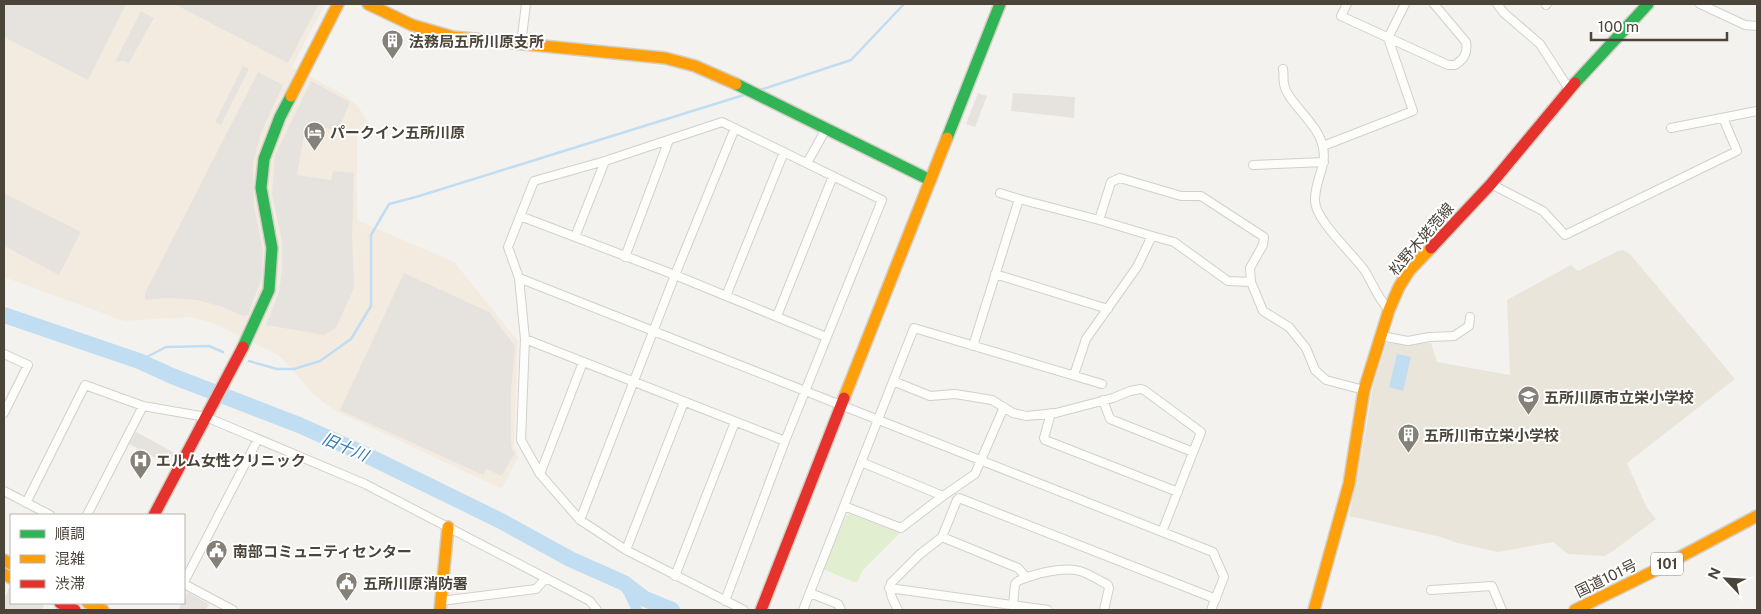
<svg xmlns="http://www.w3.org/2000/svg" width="1761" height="614" font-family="'Public Sans','Noto Sans JP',sans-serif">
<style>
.commercial{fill:#f3ebdf}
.education{fill:#eae5da}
.green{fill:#e1eecf}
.parking{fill:#e6e3df}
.water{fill:#c0ddf1}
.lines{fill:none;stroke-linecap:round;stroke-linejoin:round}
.stream{stroke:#c0ddf1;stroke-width:2.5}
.canal{stroke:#c0ddf1;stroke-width:10}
.river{stroke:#c0ddf1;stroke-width:16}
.street-casing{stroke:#d2d0cb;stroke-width:10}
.fast-casing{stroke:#d3cfc5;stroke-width:14}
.slow-casing{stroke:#d3cfc5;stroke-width:14}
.jam-casing{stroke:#d3cfc5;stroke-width:14}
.street{stroke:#fdfdfc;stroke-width:8}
.fast{stroke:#30b455;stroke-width:11}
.slow{stroke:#ff9f0a;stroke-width:11}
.jam{stroke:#e5322d;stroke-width:11}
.labels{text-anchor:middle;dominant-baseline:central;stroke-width:4;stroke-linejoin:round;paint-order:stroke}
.shield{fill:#fff;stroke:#817c74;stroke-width:1}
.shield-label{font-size:14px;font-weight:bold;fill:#4b4439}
.poi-label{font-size:15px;font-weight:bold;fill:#4b4439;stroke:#fff;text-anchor:start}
.street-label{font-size:15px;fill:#4b4439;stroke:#fff}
.water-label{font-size:16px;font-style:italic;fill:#2e7ab2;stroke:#fff}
</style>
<rect width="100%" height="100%" fill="#f4f2ee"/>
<path class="commercial" d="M4,4h321l-33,63 54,29 12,10 14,23 -15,5v86l97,42 64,79 -4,97v8l4,11 -16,32 -168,-79 -21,-16 -30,-35 -5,-4 -63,-31 -24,-7 -67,4 -120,-44z"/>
<path class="education" d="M1623,250l7,4 105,125 -108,84 20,45 9,11 -43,32 -9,5 -36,-2 -15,-12 -55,10 -41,-9 -16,-6 -92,-21 14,-70 10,-60 13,-42 3,-2 15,2 27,-1 6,19 73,13 -3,-75 64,-35 7,6 40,-20z"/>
<path class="green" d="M849,514l51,19 -37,37 -5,11 -4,1 -31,-13 23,-53z"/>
<path class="parking" d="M4,4h122l-38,76 -84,-43z
M174,4h145l-31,59z
M141,11l13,7 -25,45 -6,-2 -8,1z
M243,66l6,3 -28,56 -6,-3z
M258,72l25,13 -22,48 -8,31 1,42 9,45 -1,26 -14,38 -5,1 -20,-9 -26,-7 -30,-2 -22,2v-7z
M311,81l39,21 -12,29 -32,-7 -9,51 34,5 2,-9 21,2 -2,62 2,53 -18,40 -12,7 -58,-10 13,-33 3,-21v-30l-10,-47 3,-39z
M978,93l9,3 -12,31 -9,-3z
M1013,93l62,4 -1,21 -63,-7z
M4,193l77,39 -22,43 -55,-29z
M404,273l85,39 26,34 -4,46v48l1,9 3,4 -13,23 -16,-7 -3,6 -143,-65z
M136,432l39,21 -7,11 -22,-11 -5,11 -9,-5 5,-11 -8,-4z
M9,588l2,1v14h29l4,2 -2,5h-38v-11z
M187,592l22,12 -3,6h-28l4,-7h2z"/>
<path class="water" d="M1397,354l14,3 -8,34 -14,-4z"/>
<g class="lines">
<path class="stream" d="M760,90l91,-30 53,-56
M139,361l27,-14 43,-1 14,6
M249,361l28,8h17l26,-8 31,-22 20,-33v-71l18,-31 27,-7 331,-103"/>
<path class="canal" d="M624,583l13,27"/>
<path class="river" d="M4,315l135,46 33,15 127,49 63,28 139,68 69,38 54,24 21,16 27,11"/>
<defs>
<path id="street" d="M1347,4l-6,12 107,49h7c9,-6 13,-12 11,-23l-32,-38
M1497,4l7,9 36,31 29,45
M1700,4l45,21 12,1
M1546,5l1,-1
M521,44l5,-40
M1283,69c1,5 0,11 1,15 3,17 29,36 36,54 11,25 -5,38 -5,62 -1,19 39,55 50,71 8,13 13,28 24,39
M1671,128l86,-17
M1323,146l90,-35 -25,-73 17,-34
M807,163l19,-34
M1253,165l71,-3
M1491,184l52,27 22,24 172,-84 -14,-33
M1000,193l19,6
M520,216l155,59 151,62
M1099,220l12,-38 9,-4 61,18h20l63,41 -1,8 -13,23 1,14
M1152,236l22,6 54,39 23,1 12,29 26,16 17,21 9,22 11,10 38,10
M575,237l30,-76
M625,257l44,-117
M995,274l113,35
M519,278l694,274 11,25 -13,33
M726,296l58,-144
M777,316l56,-140
M1381,336l27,5 21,-4 25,-1 15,-10 1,-9
M525,339l260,102
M973,346l46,-147 80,21 53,16 -15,31 -51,72 -12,36
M4,354l24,11 -24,48
M893,381l37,15 25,-2 37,6 21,13 13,3 30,-3 57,-15 17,-7 11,-2 3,1 57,42 -39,100
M1103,400l7,19 83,33
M1051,413l-7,25 1,2 133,52
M861,462l82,34
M540,474l43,-112
M4,491l46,24
M26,503l59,-118 58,21 63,11 159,67 225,117 7,9
M844,506l57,22 42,-32 32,-22 29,-67
M87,515l56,-109
M580,520l95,-245 60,-147
M942,537l15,-37 2,-2 257,101
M626,550l58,-148
M675,576l60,-154
M184,582l74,-143
M184,584l49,26
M889,588l159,22
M1431,590l61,-4 10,24
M810,593l28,11 3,6
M441,601l95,-12 10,-11
M725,601l60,-160 97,-241 -160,-78 -117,39 -71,20 -26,66 11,31 6,61 -4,101 19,34 40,46 46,30 118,60
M1013,605l2,-21 3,-3c15,-7 46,-15 62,-10 9,3 19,9 28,14l1,3 -5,22
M803,610l111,-282 188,56
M898,610c-4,-8 -10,-17 -7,-27l28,-28 23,-18 76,31 8,9"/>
<path id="fast" d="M1575,83l73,-79
M736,84l194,96
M947,138l53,-134
M243,347l26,-57 3,-42 -11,-60 3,-29 16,-42 11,-21"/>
<path id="slow" d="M368,4l44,21 41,12 212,21 30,8 41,18
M291,96l47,-92
M844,398l103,-260
M4,560l7,4
M4,574l7,4
M88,603l15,7
M440,610l8,-83
M1314,610l35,-126 15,-94 25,-80 10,-23 10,-16 22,-23
M1575,610l77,-38 105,-56"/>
<path id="jam" d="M1431,248l60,-64 84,-101
M154,515l89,-168
M60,603l15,7
M761,610l83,-212"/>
</defs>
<use href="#street" class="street-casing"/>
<use href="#fast" class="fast-casing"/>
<use href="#slow" class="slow-casing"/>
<use href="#jam" class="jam-casing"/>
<use href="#street" class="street"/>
<use href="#fast" class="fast"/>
<use href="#slow" class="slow"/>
<use href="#jam" class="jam"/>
</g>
<defs>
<symbol id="building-pin" viewBox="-11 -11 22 30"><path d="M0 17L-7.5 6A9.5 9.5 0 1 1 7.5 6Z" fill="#868178" stroke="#fff"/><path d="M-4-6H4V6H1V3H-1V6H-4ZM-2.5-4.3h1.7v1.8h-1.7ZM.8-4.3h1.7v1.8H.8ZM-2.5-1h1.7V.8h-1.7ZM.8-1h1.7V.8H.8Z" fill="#fff"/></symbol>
<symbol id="hotel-pin" viewBox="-11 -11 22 30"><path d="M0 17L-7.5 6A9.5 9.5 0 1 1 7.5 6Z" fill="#868178" stroke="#fff"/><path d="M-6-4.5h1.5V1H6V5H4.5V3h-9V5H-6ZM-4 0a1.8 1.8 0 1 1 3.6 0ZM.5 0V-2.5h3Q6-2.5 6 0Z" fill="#fff"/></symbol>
<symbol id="school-pin" viewBox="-11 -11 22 30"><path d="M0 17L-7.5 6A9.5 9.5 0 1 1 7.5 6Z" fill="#868178" stroke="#fff"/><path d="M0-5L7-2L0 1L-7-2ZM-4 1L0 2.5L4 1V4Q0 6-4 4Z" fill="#fff"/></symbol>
<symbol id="hospital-pin" viewBox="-11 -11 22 30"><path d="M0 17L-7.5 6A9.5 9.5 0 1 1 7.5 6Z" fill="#868178" stroke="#fff"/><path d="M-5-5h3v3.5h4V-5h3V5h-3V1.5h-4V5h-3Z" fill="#fff"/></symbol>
<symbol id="civic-pin" viewBox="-11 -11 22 30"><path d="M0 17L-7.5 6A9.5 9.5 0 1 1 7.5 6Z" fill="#868178" stroke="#fff"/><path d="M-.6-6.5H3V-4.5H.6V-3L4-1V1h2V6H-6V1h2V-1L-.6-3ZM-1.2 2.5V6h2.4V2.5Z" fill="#fff"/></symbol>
</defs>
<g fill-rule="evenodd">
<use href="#building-pin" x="380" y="28" width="25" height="34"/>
<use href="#hotel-pin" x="302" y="120" width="25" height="34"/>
<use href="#school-pin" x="1516" y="384" width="25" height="34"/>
<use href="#building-pin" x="1396" y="422" width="25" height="34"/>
<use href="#hospital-pin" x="128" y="448" width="25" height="34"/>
<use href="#civic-pin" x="204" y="538" width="25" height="34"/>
<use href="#civic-pin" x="334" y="570" width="25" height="34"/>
</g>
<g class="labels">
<rect class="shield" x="1651" y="552.5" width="32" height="23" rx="4"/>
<g class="shield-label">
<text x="1667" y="564">101</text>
</g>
<g class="poi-label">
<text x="409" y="41">法務局五所川原支所</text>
<text x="330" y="132">パークイン五所川原</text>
<text x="1544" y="397">五所川原市立栄小学校</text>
<text x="1424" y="435">五所川市立栄小学校</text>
<text x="156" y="460">エルム女性クリニック</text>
<text x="233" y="551">南部コミュニティセンター</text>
<text x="363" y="583">五所川原消防署</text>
</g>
<g class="street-label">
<text transform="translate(1421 239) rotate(-49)">松野木姥萢線</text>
<text transform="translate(1606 578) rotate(-26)">国道101号</text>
</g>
<g class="water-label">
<text transform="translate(345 447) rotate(23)">旧十川</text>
</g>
</g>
<rect width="1761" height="614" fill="none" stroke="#4b4439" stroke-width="10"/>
<rect x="10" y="514" width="175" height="90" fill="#ffffff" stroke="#b7b4b0"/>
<rect x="20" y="530" width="25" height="8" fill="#30b455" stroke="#b7b4b0"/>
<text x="55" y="539" font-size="15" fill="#4b4439">順調</text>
<rect x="20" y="555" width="25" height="8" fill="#ff9f0a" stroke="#b7b4b0"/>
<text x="55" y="564" font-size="15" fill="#4b4439">混雑</text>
<rect x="20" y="580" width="25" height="8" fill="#e5322d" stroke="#b7b4b0"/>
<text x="55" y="589" font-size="15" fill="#4b4439">渋滞</text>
<g transform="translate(1726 579) rotate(295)" stroke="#ffffff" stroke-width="4" paint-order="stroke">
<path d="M0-4L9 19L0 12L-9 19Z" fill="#4b4439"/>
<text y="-8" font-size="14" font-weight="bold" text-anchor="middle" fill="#4b4439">N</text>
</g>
<path d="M1591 32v8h136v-8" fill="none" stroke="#4b4439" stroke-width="2.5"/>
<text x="1598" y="32" font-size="15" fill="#4b4439" stroke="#ffffff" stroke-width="4" paint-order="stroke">100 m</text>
</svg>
